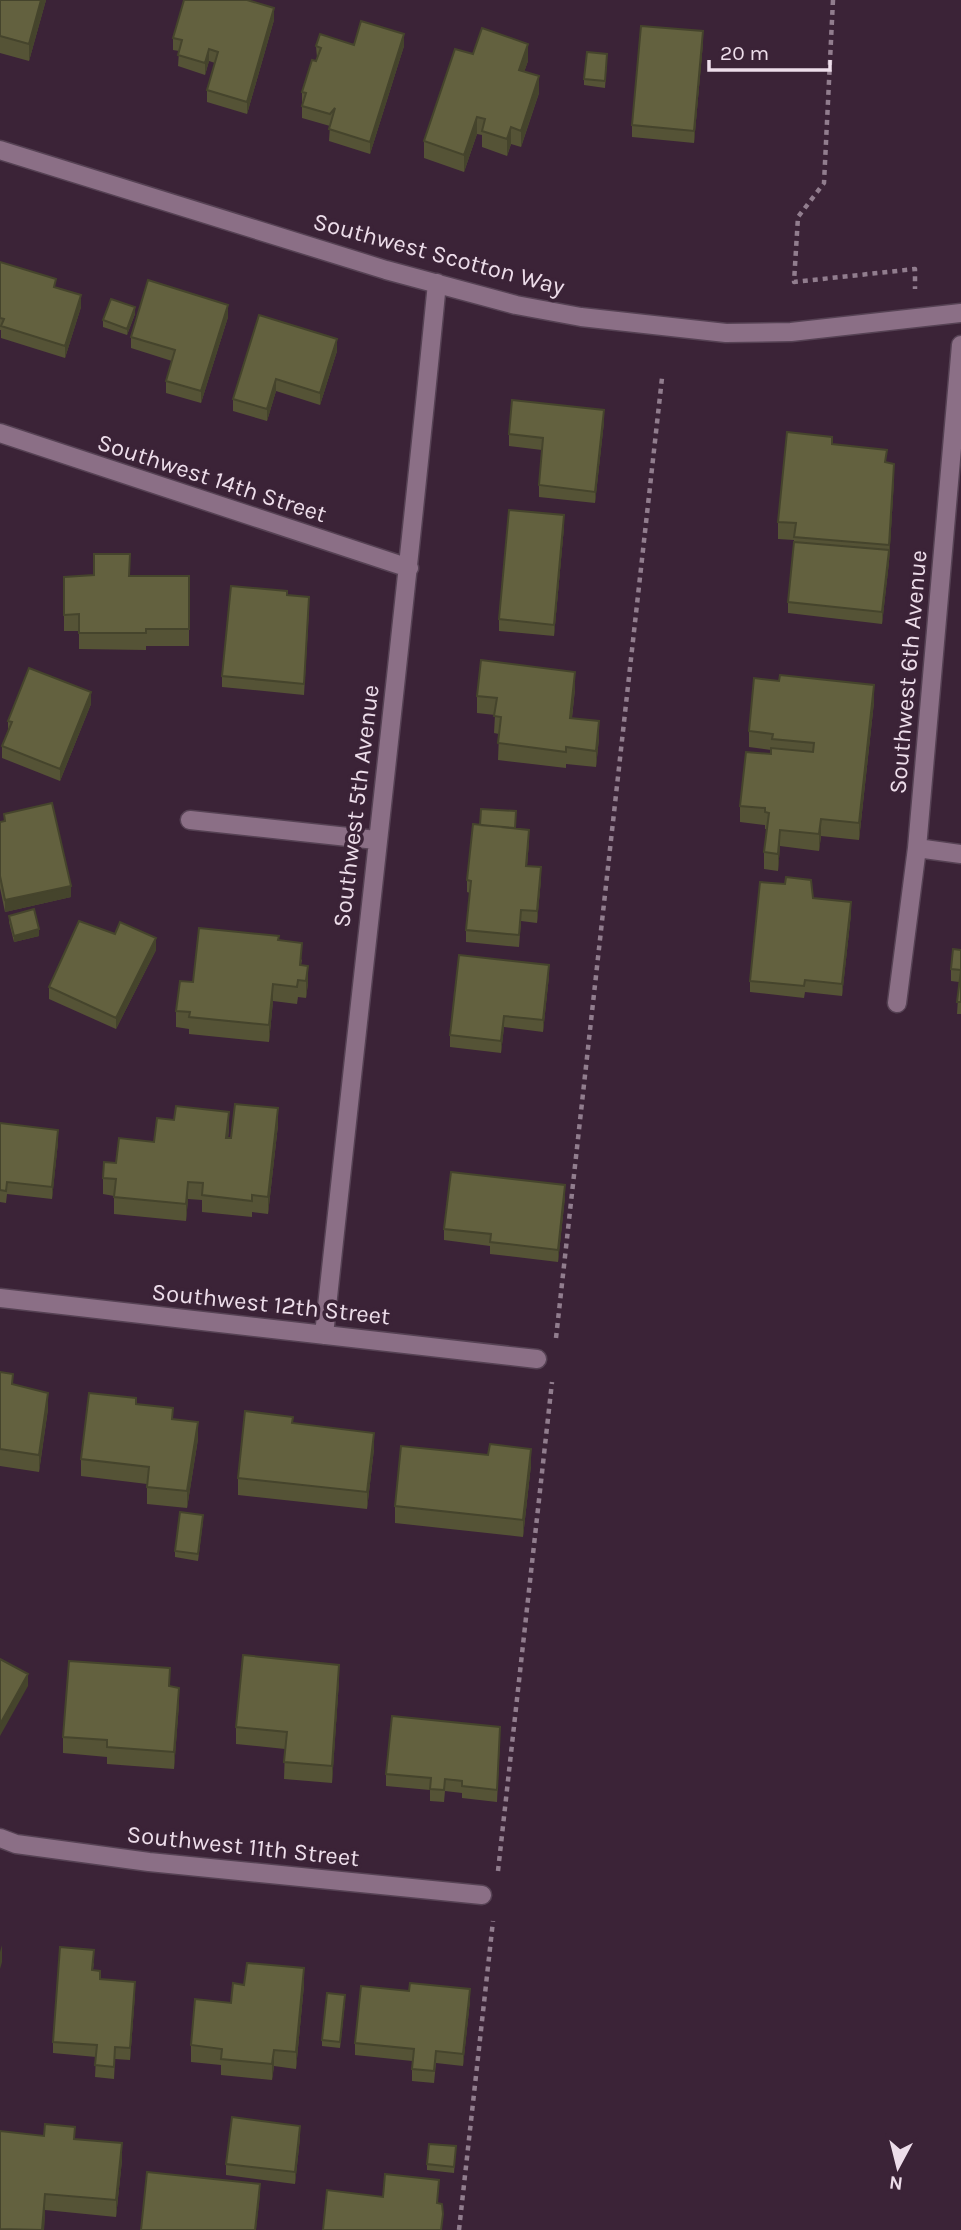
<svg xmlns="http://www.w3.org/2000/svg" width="961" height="2230" font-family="Karla,sans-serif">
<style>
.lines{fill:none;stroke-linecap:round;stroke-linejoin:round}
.minor-casing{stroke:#564254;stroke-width:21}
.path{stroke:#917d8e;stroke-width:4.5;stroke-dasharray:5 5;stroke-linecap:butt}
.minor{stroke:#8b6f86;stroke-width:18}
.wall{fill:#555336}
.shaded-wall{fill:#45442c}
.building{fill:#63613f;stroke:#45442c;stroke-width:2}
.labels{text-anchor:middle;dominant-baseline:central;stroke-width:7;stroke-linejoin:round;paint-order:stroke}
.street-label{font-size:24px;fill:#edddea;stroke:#3b2337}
</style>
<rect width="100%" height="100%" fill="#3b2337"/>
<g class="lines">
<defs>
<path id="minor" d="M0,150l386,120 130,35 65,12 145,16 65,-1 170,-19
M0,433l409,135
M190,820l186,20
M917,848l44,6
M897,1003l20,-155 44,-503
M0,1298l537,61
M324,1335c37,-351 79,-701 113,-1052
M0,1838l16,6 133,18 333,33"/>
</defs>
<use href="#minor" class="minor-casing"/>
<path class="path" d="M833,0l-9,183 -26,34 -4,65 121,-13v20
M556,1338l106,-960
M498,1871l54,-489
M459,2230l34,-309"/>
<use href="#minor" class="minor"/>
</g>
<path class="wall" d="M0,0h46l-17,61 -29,-8z
M274,20l-27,94 -40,-12v-12l8,-27 -6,-2 -4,14 -27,-9 1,-15 -6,-1v-12z
M703,43l-9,100 -62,-6v-12z
M354,45l50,1 -34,108 -41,-13 1,-15 -28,-8v-26l15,-34 -1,-12z
M473,54l55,7 -4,11 15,21 -18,54 -10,-3 -4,12 -25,-9v-12l-5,-1 -13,38 -40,-14v-17z
M607,60l-2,28 -21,-3v-6z
M0,262l56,26 25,19 -16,51 -64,-20v-8h-1z
M135,314l-8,21 -24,-8v-7z
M228,317l-27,86 -35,-10v-12l6,-20 -41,-13v-11z
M337,351l-17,54 -44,-14 -9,30 -34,-10v-12z
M604,422l-9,81 -56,-6v-12l3,-35 -33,-4v-12z
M832,444l55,19 7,17 -5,82 -7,62 -94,-11v-11l6,-62 -16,-1v-17z
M564,527l-10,109 -55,-5v-12z
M130,576h59v70h-43v4l-67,-1v-18h-15v-54z
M309,609l-5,86 -82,-8v-11z
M575,689l-3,29 27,20 -3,29 -30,-3v4l-68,-8 1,-26 -5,-1 1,-18 -18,-2v-17z
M874,702l-15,138 -38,-4 -2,15 -39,-5 -2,25 -14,-2v-17l3,-23h-2v-4l-25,-3v-16l31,-52v-4l-22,-3v-16z
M91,704l-31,77 -58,-23v-12l6,-15v-10z
M4,814l67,83 -66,15 -5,-24v-66l4,-1z
M516,828l13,13 -2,25 14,13 -4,44 -16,-2 -2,26 -53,-5v-12l4,-37 -3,-1v-12z
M813,898l38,16 -9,82 -37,-4 -1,6 -54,-6v-11z
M9,916l30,20 -25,6 -5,-20z
M279,940l23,20 -1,5 7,18 -2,15 -8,-1 -1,7 -24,-3 -4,41 -80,-8v-5l-13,-2v-16l17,-29z
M156,950l-40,79 -67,-30v-12z
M961,950v64h-4l2,-32 -8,-1v-12z
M549,976l-6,56 -39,-5 -3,26 -51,-6v-12z
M0,1123l58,19 -6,57 -45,-5 -1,9 -6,-1z
M278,1125l-10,89 -16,-2v5l-50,-5v-12l-14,-1 -2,22 -72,-7v-18l-11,-2v-16l13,-15 38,-21 75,-13 -1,9h3z
M565,1197l-7,65 -68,-8v-8l-46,-6v-11z
M0,1372l13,13 35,24 -9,63 -39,-6z
M136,1404l37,15 25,20 -11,69 -40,-4v-20l-66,-8v-17z
M293,1423l81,26 -7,60 -129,-14v-17z
M531,1465l-8,72 -128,-14v-17z
M203,1521l-5,40 -23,-4v-6z
M339,1681l-7,102 -48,-4 1,-30 -49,-5v-17z
M170,1687l9,17 -5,65 -67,-5v-7l-44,-4v-16z
M500,1739l-3,63 -35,-4v-5l-17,-2 -1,11 -14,-1v-11l-44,-4v-12z
M94,1962l-1,8 7,9 35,15 -5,66 -15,-1 -1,20 -19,-2 1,-20 -43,-4v-11z
M244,1985h60l-8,84 -22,-3 -2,14 -51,-5v-10l-30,-3v-17l40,-42z
M470,2001l-7,65 -27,-3 -2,20 -22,-2v-20l-57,-6v-12z
M345,2002l-5,46 -18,-2v-6z
M0,2131l75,8 47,21 -6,57 -71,-7 -1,20h-44z
M300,2138l-5,46 -69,-9v-11z
M456,2146l-2,27 -27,-3v-6z"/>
<path class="shaded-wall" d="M41,0h5l-17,61v-17z
M274,8v12l-27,94v-12z
M703,31v12l-9,100v-12z
M404,34v12l-34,108v-12z
M528,44v17l-9,26v-17z
M209,49v12l-4,14v-12z
M539,76v17l-18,54v-16z
M477,117v17l-13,38v-17z
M511,127v17l-4,12v-17z
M81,295v12l-16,51v-12z
M228,305v12l-27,86v-12z
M135,307v7l-8,21v-6z
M337,339v12l-17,54v-12z
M276,379v12l-9,30v-12z
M604,410v12l-9,81v-11z
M894,464v16l-5,82 -7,62v-12l7,-62z
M564,515v12l-10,109v-11z
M575,672v17l-5,45v-16z
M874,685v17l-15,138v-17z
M91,692v12l-31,77v-12z
M599,721v17l-3,29v-16z
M821,819v17l-2,15v-17z
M529,830v11l-3,37v-12z
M780,830v16l-2,25v-17z
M541,867v12l-4,44v-12z
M71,886v11l-66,15v-12z
M851,902v12l-9,82v-12z
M39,929v7l-25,6v-6z
M156,938v12l-40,79v-11z
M549,965v11l-6,56v-12z
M308,966v17l-2,15v-17z
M273,984v17l-4,41v-17z
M504,1016v11l-3,26v-12z
M278,1108v17l-10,89v-17z
M229,1112v17l-3,26v-17z
M58,1130v12l-6,57v-12z
M188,1182v17l-2,22v-17z
M565,1185v12l-7,65v-12z
M48,1393v16l-9,63v-17z
M198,1422v17l-11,69v-17z
M374,1433v16l-7,60v-17z
M531,1449v16l-8,72v-17z
M339,1665v16l-7,102v-17z
M28,1674v12l-28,50v-12z
M179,1688v16l-5,65v-17z
M2,1945v17l-2,7v-17z
M304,1968v17l-8,84v-17z
M135,1982v12l-5,66v-12z
M470,1989v12l-7,65v-12z
M274,2050v16l-2,14v-16z
M300,2126v12l-5,46v-12z
M122,2143v17l-6,57v-17z
M260,2184v12l-4,34h-1z
M45,2194v16l-1,20h-2z"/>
<path class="building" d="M0,0h41l-12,44 -29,-8z
M184,0h63l27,8 -27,94 -40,-12 11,-38 -9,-3 -4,14 -27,-8 4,-15 -9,-2z
M361,21l43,13 -34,108 -41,-13 6,-21 -5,6 -28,-8 4,-13 -4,-1 10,-32 4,1 5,-13 -5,-2 4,-12 34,11z
M641,26l62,5 -9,100 -62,-6z
M482,28l46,16 -9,26 20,6 -18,55 -10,-4 -4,12 -25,-8 3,-12 -8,-2 -13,38 -40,-14 31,-92 18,5z
M587,52l20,2 -2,27 -21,-2z
M0,262l56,17 -2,8 27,8 -16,51 -64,-20 3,-7 -4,-1z
M148,280l80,25 -27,86 -35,-10 9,-31 -44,-13z
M111,299l24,8 -8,22 -24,-9z
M259,315l78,24 -17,54 -44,-14 -9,30 -34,-10z
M512,400l92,10 -9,82 -56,-7 4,-47 -34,-4z
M787,432l45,5v7l55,6 -2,12 9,2 -5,81 -95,-8 2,-14 -18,-1z
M509,510l55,5 -10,110 -55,-6z
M794,542l95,8 -7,62 -94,-10z
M94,554h36l-1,22h60v53h-43v4h-67v-19l-15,1v-38l30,-2z
M231,586l56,5v4l22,2 -5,87 -82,-8z
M481,660l94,12 -5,46 29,3 -3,30 -30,-4v5l-68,-9 3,-26 -7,-1 3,-18 -20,-2z
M29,668l62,24 -31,77 -58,-23 10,-24 -4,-1z
M780,675l94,10 -15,138 -38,-4 -2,15 -39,-4 -2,24 -14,-2 5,-39 -4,-1v-4l-25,-2 6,-54 25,2v-6l42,4 1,-9 -42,-4 1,-5 -24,-3 5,-53 25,3z
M52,803l19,83 -66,14 -5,-24v-54l5,-1 -1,-7z
M481,809l35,2 -1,17 -35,-3z
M473,824l56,6 -3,36 15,1 -4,44 -16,-1 -2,25 -53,-5 5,-49 -4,-1z
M786,877l25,3 2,18 38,4 -9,82 -37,-4 -1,6 -54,-5 10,-99 25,2z
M34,909l5,20 -25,7 -5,-20z
M79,921l36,13 5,-12 36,16 -40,80 -67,-31z
M199,928l80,8 -1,4 24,3 -2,22 8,1 -2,15 -8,-1 -1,7 -24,-3 -4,41 -80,-8 1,-5 -14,-1 4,-30 13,1z
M953,949l8,1v52h-4l4,-32 -10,-1z
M459,955l90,10 -6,55 -39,-4 -3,25 -51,-6z
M235,1104l43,4 -10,89 -16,-2v6l-50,-6 1,-12 -15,-1 -2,22 -72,-7 2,-18 -13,-1 1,-16 12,1 3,-25 35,4 3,-24 17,2 2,-14 53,6 -3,26h5z
M0,1123l58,7 -6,57 -45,-5 -1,9 -6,-1z
M451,1172l114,13 -7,65 -68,-8 1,-8 -47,-5z
M0,1372l13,2 -1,10 36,9 -9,62 -39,-6z
M89,1393l47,5v6l37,4 -1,11 26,3 -11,69 -40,-4 2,-20 -68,-8z
M245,1411l48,6 -1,6 82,10 -7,59 -129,-14z
M490,1444l41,5 -8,71 -128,-14 6,-60 87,9z
M180,1512l23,3 -5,39 -23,-3z
M243,1655l96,10 -7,101 -48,-4 3,-30 -51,-5z
M0,1659l28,15 -28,50z
M69,1661l101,7 -1,18 10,2 -5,64 -67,-5v-7l-44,-3z
M392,1716l108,11 -3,63 -35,-4v-5l-17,-2 -1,11 -14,-1 1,-11 -45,-4z
M60,1947l34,3 -2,20 8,1v8l35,3 -5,66 -15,-1 -1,20 -19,-2 2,-20 -44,-3z
M247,1963l57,5 -8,84 -22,-2 -2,14 -51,-5 1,-10 -31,-4 4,-46 36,4 2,-20 11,2z
M410,1983l60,6 -7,65 -27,-3 -2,20 -22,-2 2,-20 -59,-6 6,-57 48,5z
M327,1993l18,2 -5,47 -18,-2z
M232,2117l68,9 -5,46 -69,-8z
M45,2124l30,3 -1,12 48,4 -6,57 -71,-6 -3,36 -42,-1v-98l44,5z
M429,2144l27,2 -2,21 -27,-3z
M147,2172l113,12 -5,46h-114z
M385,2174l54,6 -2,23 5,1 1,10 -2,16h-118l4,-40 56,7z"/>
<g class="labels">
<g class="street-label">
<text transform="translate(439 254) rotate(15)">Southwest Scotton Way</text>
<text transform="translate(212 478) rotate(18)">Southwest 14th Street</text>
<text transform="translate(908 672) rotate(-85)">Southwest 6th Avenue</text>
<text transform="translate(356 806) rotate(-83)">Southwest 5th Avenue</text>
<text transform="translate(271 1304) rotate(6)">Southwest 12th Street</text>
<text transform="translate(243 1846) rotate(6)">Southwest 11th Street</text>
</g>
</g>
<g transform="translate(898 2167) rotate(187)" stroke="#3b2337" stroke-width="5" paint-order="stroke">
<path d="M0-5L12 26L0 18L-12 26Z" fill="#edddea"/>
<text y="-10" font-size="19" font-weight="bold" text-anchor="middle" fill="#edddea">N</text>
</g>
<path d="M709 60v10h121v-10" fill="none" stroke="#edddea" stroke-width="3.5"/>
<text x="720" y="60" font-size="21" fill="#edddea" stroke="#3b2337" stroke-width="5" paint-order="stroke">20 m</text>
</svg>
